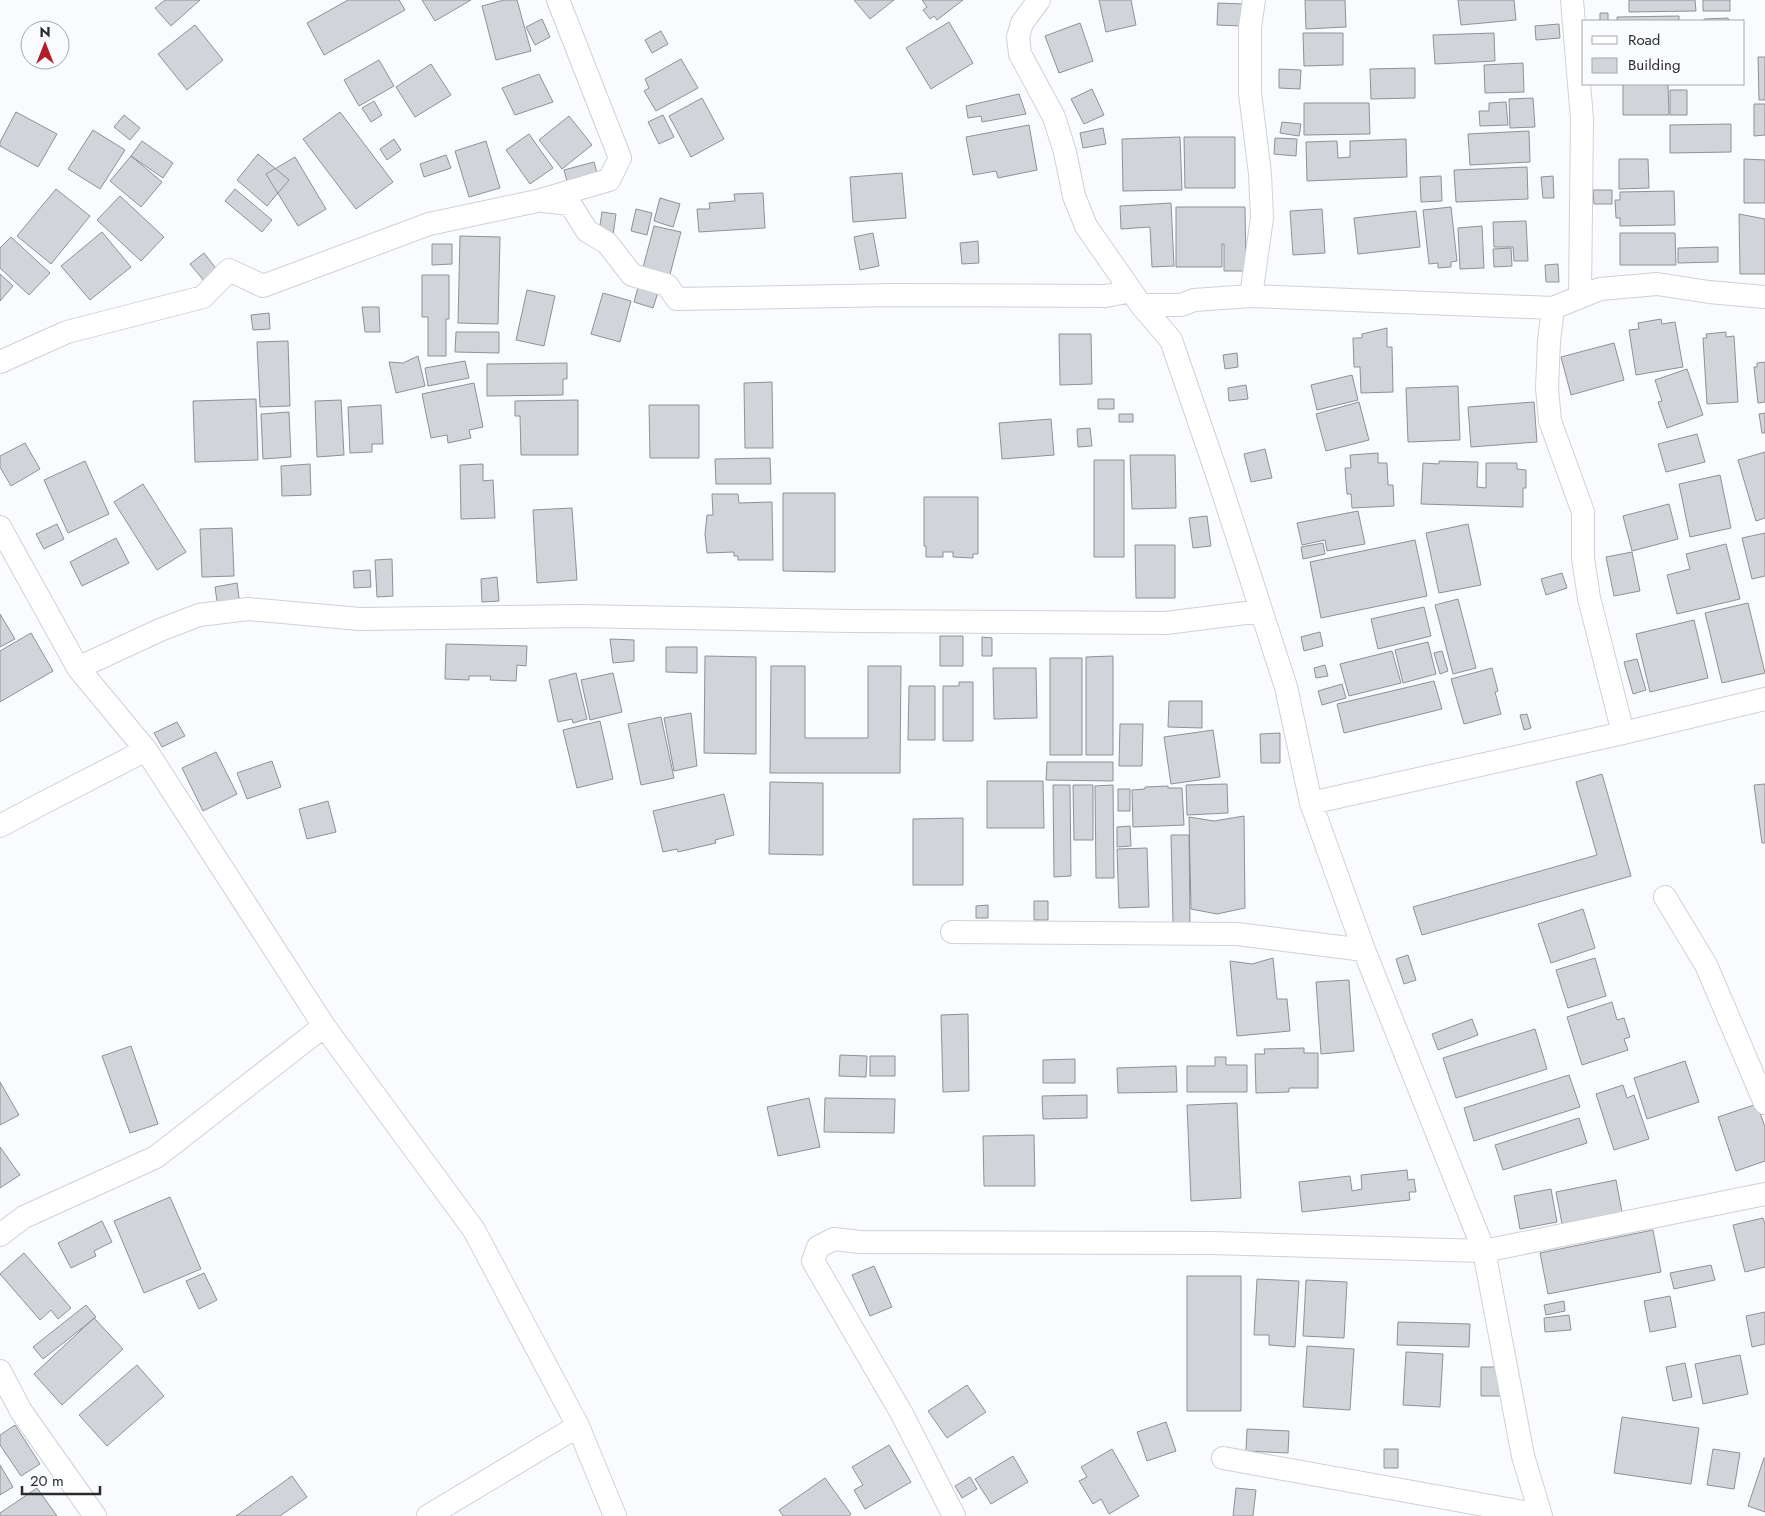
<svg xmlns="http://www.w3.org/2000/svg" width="1765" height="1516" font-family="Jost,sans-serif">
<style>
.building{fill:#d1d4d9;stroke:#8f9196}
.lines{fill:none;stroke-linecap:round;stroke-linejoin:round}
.minor-casing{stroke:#cfd1d7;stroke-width:24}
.minor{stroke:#fff;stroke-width:22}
</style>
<rect width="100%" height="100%" fill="#f9fbfe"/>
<path class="building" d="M165,0h35l-29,26 -16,-18z
M348,0h51l6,10 -81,45 -17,-32z
M422,0h49l-36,21z
M504,0h13l14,51 -35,9 -14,-54z
M854,0h40l-24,19z
M922,0h41l-26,20 -3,-4 -4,3 -7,-9 4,-3z
M1099,0h32l5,25 -30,7z
M1305,0h40l1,27 -40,2z
M1458,0h56l2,20 -55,5z
M1629,0h66l1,11 -67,1z
M1703,0h27v11h-27z
M1218,3l25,1v22l-26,-1z
M1600,13h8v8h-8z
M1679,16v5h-62v-4z
M1728,18l1,3h-25v-2z
M542,19l8,18 -15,8 -9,-18z
M949,22l24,41 -42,26 -25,-41z
M1080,23l13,38 -34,12 -14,-37z
M1559,24l1,14 -24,2 -1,-14z
M195,25l28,35 -36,30 -29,-36z
M661,31l7,13 -16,9 -7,-13z
M1303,33h40v32l-39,1z
M1494,33l1,28 -60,3 -2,-29z
M1758,57h7v43h-6z
M681,59l17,29 -42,23 -12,-20 5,-3 -4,-9z
M379,60l15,26 -35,20 -15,-26z
M1523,63l1,29 -39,1 -1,-28z
M431,64l20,31 -36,22 -19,-30z
M1415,68v30l-44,1 -1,-30z
M1279,69l22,1 -1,19 -21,-1z
M539,74l14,28 -38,13 -13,-27z
M1623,84h45l1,31h-46z
M1092,89l12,26 -20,9 -13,-25z
M1670,90h17v25h-17z
M1019,94l7,20 -44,8 -1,-6 -13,2 -2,-12z
M702,98l22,41 -33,18 -22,-41z
M1533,98l2,29 -25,1 -1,-29z
M374,101l8,14 -11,7 -9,-14z
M1506,102l2,23 -28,1 -1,-15h10v-8z
M1304,103h65l1,31 -66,1z
M1754,104h11v31l-11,1z
M16,112l41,22 -19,33 -38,-21v-4z
M340,112l53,70 -37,27 -53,-70z
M124,115l16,13 -10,12 -16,-13z
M663,115l11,22 -15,7 -11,-22z
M569,116l23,29 -30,24 -23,-29z
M1282,122l19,2 -2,12 -19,-3z
M1731,124v28l-61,1v-28z
M1029,125l8,45 -39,8 -2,-7 -23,4 -7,-38z
M1103,128l3,16 -23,4 -3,-15z
M93,130l32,20 -25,39 -32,-20z
M1529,131l1,31 -60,3 -2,-31z
M529,134l24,34 -23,16 -24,-34z
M1180,137l2,53 -59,1 -1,-52z
M1184,137h51v51h-50z
M1275,138l22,1 -1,17 -22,-2z
M394,139l7,11 -14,10 -7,-11z
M1406,139l1,38 -100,4 -1,-39 31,-1 1,17 12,-1v-16z
M142,141l31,22 -10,15 -32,-22z
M486,141l14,47 -31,9 -14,-46z
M258,154l31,26 -22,26 -30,-26z
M446,155l5,13 -27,9 -4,-13z
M131,156l31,26 -21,25 -31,-26z
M295,157l31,52 -28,17 -32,-52z
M1619,159h29l1,29 -30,1z
M1744,159l21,1v43h-21z
M594,162l4,15 -30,8 -4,-15z
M1527,167l1,32 -72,3 -2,-32z
M902,173l4,45 -53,4 -3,-45z
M1441,176l1,25 -21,1 -1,-25z
M1553,176l1,22h-11l-2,-21z
M56,189l34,27 -39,48 -34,-28z
M235,189l37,31 -10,12 -37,-31z
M1593,190h19v14h-18z
M1674,191l1,34 -55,1v-8h-4l-1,-18h5v-8z
M763,193l2,35 -66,4 -2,-23h13l-1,-6 26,-2 -1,-7z
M120,196l44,41 -23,24 -44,-41z
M660,198l20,6 -7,23 -19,-6z
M1171,203l3,63 -22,1 -2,-40 -29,2 -1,-23z
M1176,207h69l1,64h-22v-27h-2v23h-46z
M1451,207l6,54 -6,1v5l-13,1v-5l-9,1 -6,-54z
M636,209l16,4 -5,22 -16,-4z
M1322,209l3,44 -32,2 -3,-44z
M1416,211l4,36 -62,7 -4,-36z
M602,212l14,2 -3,21 -14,-3z
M1739,214l26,5v55h-25z
M1526,221l2,40h-14l-1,-14h-19l-1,-25z
M654,226l27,6 -13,50 -27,-7z
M1482,226l2,42 -24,1 -2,-41z
M102,232l29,35 -41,33 -29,-34z
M873,233l6,33 -19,4 -6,-33z
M1620,233h55l1,32h-56z
M460,236l40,1 -2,87 -40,-1z
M11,237l39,36 -21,22 -29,-27v-20z
M978,241l1,22 -17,1 -2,-21z
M432,244h20v20l-20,1z
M1718,247v15l-40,1v-15z
M1511,248l1,18 -18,1 -1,-18z
M204,253l14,18 -13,11 -15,-18z
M1558,264l1,18h-13l-1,-17z
M0,274l13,12 -13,15z
M422,275h27v44h-3v37h-18v-39h-6z
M640,280l20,6 -7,22 -19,-6z
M527,290l28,6 -11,50 -28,-6z
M603,293l28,8 -11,41 -29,-8z
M362,307h17l1,25h-15z
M269,313l1,16 -17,1 -2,-15z
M1661,319l1,5 13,-2 8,45 -47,8 -7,-45 10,-1 -1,-6z
M1387,328v19h5l1,45 -32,1 -1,-26h-6l-1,-29h9v-4z
M456,332h43v21l-44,-1z
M1726,332v5l8,-1 4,66 -31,2 -4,-66h4l-1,-4z
M1059,334h32l1,50 -32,1z
M288,341l2,65 -30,1 -3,-65z
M1614,343l10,37 -53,15 -10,-38z
M1237,353l1,14 -13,2 -2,-14z
M418,356l7,30 -29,7 -7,-31 14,1z
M465,361l4,17 -41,8 -3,-18z
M1765,362v40l-7,1 -4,-36h3v-4z
M567,363v16h-4v16l-76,1v-32z
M1687,369l16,46 -36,13 -9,-26 4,-1 -7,-21z
M1352,375l6,25 -41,10 -6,-25z
M772,382l1,66h-28l-1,-65z
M474,383l9,44 -14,3 2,8 -23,5 -1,-8 -16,3 -9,-44z
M1246,385l2,14 -19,2 -1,-13z
M1458,386l2,54 -52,2 -2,-54z
M256,399l2,61 -63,2 -2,-61z
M1098,399h16v10h-16z
M341,400l3,55 -27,2 -2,-56z
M578,400v55h-57l-1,-39h-5v-15z
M1359,402l10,38 -43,11 -10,-37z
M1534,402l3,40 -66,5 -3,-40z
M381,405l2,39h-11v8l-22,1 -2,-46z
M649,405h50v53h-49z
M289,412l2,45 -28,2 -2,-45z
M1765,413v20h-3l-3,-19z
M1119,414h14v8h-14z
M1051,419l3,36 -52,4 -3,-36z
M1090,428l2,18 -14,1 -1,-18z
M1697,434l8,28 -39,10 -8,-28z
M25,443l15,26 -29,17 -11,-19v-11z
M1265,449l7,29 -21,4 -7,-28z
M1765,452v66l-9,3 -18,-61z
M1378,453v10h9l1,22h5l1,21 -42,2 -1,-14h-4l-2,-26h6l-1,-13z
M1130,455h45l1,53 -44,1z
M770,458l1,26h-55l-1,-25z
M1094,460h30v97h-30z
M85,461l24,53 -41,19 -24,-53z
M1439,461l39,1 -1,25 9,1v-25h31v6l9,1v18h-3v19l-102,-3 2,-41 16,1z
M310,464l1,31 -29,1 -1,-30z
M483,464v17l10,-1 2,38 -34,1 -1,-54z
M1720,475l11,53 -41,9 -11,-53z
M143,484l43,68 -29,18 -43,-68z
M783,493h52v79l-52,-1z
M712,494h26l1,9 33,-1 1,58h-35v-4h-4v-4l-27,1 -2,-19 2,-19h6z
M924,497h54v57h-5v4l-20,-1v-5h-10v5h-17v-11h-2z
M1669,504l9,35 -46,12 -9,-35z
M572,508l5,72 -40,3 -4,-73z
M1358,511l7,33 -38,7 -2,-11 -23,5 -5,-22z
M1207,516l4,30 -18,2 -4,-30z
M57,524l7,15 -20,10 -8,-15z
M1468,524l13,61 -42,8 -13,-60z
M232,528l2,48 -32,1 -2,-48z
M1765,533v43l-13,3 -10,-41z
M116,538l13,25 -47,23 -12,-24z
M1415,540l12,56 -106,22 -11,-56z
M1323,543l2,11 -22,5 -2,-12z
M1726,544l14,55 -63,15 -10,-39 23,-6 -4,-15z
M1135,545h40v53h-39z
M1632,552l8,39 -26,5 -8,-39z
M392,559l1,37 -16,1 -2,-37z
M370,570l1,17 -17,1 -1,-17z
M1562,573l5,15 -21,7 -5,-16z
M497,577l2,24 -17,1 -1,-23z
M237,583l3,22 -22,3 -3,-21z
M1458,599l18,69 -23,6 -18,-69z
M1748,603l17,70 -43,10 -17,-70z
M1424,607l7,29 -53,13 -7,-30z
M0,614l15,25 -15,8z
M1694,620l14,58 -58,14 -14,-58z
M1320,632l3,14 -19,5 -3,-14z
M31,633l22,38 -53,31v-51z
M940,636h23v30h-23z
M982,637l10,1v18h-10z
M610,639l24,1v21l-21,2z
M1428,642l8,32 -33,9 -8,-33z
M446,644l81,2 -1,20 -9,-1 -1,16 -26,-1 1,-4h-22v4l-24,-1z
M666,647h31v26l-31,-1z
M1392,651l9,32 -52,13 -9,-32z
M1442,651l6,20 -8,3 -6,-21z
M705,656l51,1v97l-52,-1z
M1113,656v99h-27v-98z
M1050,658h32v97h-32z
M1637,659l9,31 -13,4 -9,-32z
M1325,665l3,11 -12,2 -2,-10z
M771,666h34v72h63v-72h33l-1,107h-130z
M993,668h43l1,50 -43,1z
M1492,668l6,23 -3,1 6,22 -37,10 -13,-45z
M576,673l11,46 -14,4 -1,-4 -14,3 -9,-42z
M613,673l9,39 -32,8 -9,-40z
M1434,681l8,28 -98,24 -7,-29z
M959,682h14v59h-30v-55h16z
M1342,684l4,14 -24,7 -4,-14z
M909,686h26v54h-27z
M1169,701h33v27l-34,-1z
M691,713l6,53 -23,5 -10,-53z
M1527,714l4,14 -7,2 -4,-15z
M661,717l13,61 -33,7 -13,-61z
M600,721l13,58 -36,9 -14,-58z
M177,722l8,14 -23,11 -8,-14z
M1120,724h23l-1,42h-23z
M1213,730l7,47 -49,7 -7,-47z
M1280,733v30h-19l-1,-29z
M216,752l21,42 -34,17 -21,-43z
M272,761l9,26 -34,12 -10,-26z
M1047,762h66v19l-67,-1z
M1602,774l29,102 -209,59 -9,-28 184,-52 -21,-73z
M987,781h56l1,47h-57z
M770,782l53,1v72l-54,-1z
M1227,784l1,29 -41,2 -1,-30z
M1765,784v59h-3l-8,-58z
M1053,785h17l1,91 -17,1z
M1073,785h20v55h-19z
M1113,785l1,93h-18l-1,-92z
M1168,786v2h14l2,37 -51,2 -1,-37 13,-1v-2z
M1118,789h12v22h-12z
M724,794l10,41 -19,5 1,3 -38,9 -1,-3 -14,3 -10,-41z
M328,801l8,31 -29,7 -8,-30z
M1244,816l1,92 -28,6 -26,-5 -2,-92 25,4z
M963,818v67h-50v-66z
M1130,826l1,20 -14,1v-20z
M1171,835h18l1,88h-17z
M1147,848l2,59 -30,1 -2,-59z
M1034,901h14v19h-14z
M988,905v13h-12v-12z
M1583,909l12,39 -44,15 -13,-39z
M1408,955l8,25 -12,4 -8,-25z
M1273,958l4,41h10l3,32 -53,5 -7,-75 22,3z
M1595,958l11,38 -38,12 -12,-38z
M1349,980l5,71 -33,3 -5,-72z
M1612,1002l5,18 7,-2 6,19 -6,2 4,11 -46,15 -15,-48z
M968,1014l1,77 -26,1 -2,-77z
M1472,1019l6,16 -40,15 -6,-16z
M1535,1029l12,40 -91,29 -13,-40z
M131,1046l27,78 -28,9 -28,-77z
M1304,1048v5h14v35h-29v4l-33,1 -1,-39h10l-1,-5z
M840,1055l27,1 -1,21 -27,-1z
M870,1056h25v20h-25z
M1215,1057h11v8h21v27h-60v-26h28z
M1075,1059v24h-32v-23z
M1685,1061l14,41 -52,17 -13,-41z
M1176,1066l1,26 -59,1 -1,-25z
M1569,1075l11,32 -106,34 -10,-33z
M0,1082l19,33 -19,10z
M1623,1085l4,13 7,-3 15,44 -35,11 -18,-56z
M1087,1095v23l-44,1 -1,-23z
M809,1098l11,49 -42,9 -11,-49z
M825,1098l70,1 -1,34 -70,-1z
M1237,1103l4,95 -50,3 -4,-96z
M1757,1104l8,23v34l-29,10 -18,-54z
M1579,1118l8,25 -84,27 -8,-25z
M1034,1135l1,51h-51l-1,-50z
M0,1147l20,28 -20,13z
M1407,1170l1,10 6,-1 2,13h-7l1,8 -108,12 -3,-30 51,-6 2,15 10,-2 -1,-14z
M1616,1180l6,32 -60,12 -6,-32z
M1551,1189l6,33 -37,7 -6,-33z
M170,1197l31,72 -57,24 -30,-72z
M1763,1218l2,6v43l-20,5 -12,-47z
M102,1221l10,21 -18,9 2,5 -25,12 -13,-25z
M1653,1230l8,42 -113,22 -8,-41z
M24,1253l47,55 -13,11 -7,-9 -11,10 -40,-46z
M1711,1265l4,15 -41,9 -4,-16z
M874,1266l18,41 -22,9 -18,-41z
M204,1273l13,27 -18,9 -13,-28z
M1187,1276h54v135h-54z
M1257,1279l42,2 -4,66 -26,-2v-10h-15z
M1306,1280l41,2 -3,56 -41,-2z
M1670,1296l6,31 -26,5 -6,-31z
M1564,1301l1,10 -19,4 -2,-10z
M86,1305l10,12 -53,42 -10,-12z
M1765,1312v32l-13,3 -6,-31z
M1569,1315l2,15 -26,2 -1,-14z
M94,1318l29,31 -61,56 -28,-31z
M1398,1322l72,2 -1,23 -72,-2z
M1307,1346l47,3 -4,61 -47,-3z
M1406,1352l37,2 -3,53 -37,-2z
M1740,1355l8,39 -45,10 -8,-40z
M1685,1363l7,34 -19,4 -7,-34z
M137,1365l27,31 -57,50 -28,-31z
M1481,1367h22v29h-22z
M967,1385l19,27 -39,26 -19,-27z
M1622,1417l77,11 -8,56 -77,-11z
M1166,1422l10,29 -29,10 -10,-29z
M15,1425l25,39 -19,12 -21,-31v-10z
M1247,1429l42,2 -1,22 -42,-2z
M889,1445l22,37 -46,27 -11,-19 9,-5 -11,-18z
M1112,1449l27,47 -30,18 -8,-15 -8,5 -14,-23 8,-4 -6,-10z
M1384,1449h14v19h-14z
M1713,1449l27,4 -6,36 -27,-4z
M1013,1456l15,26 -37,22 -16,-25z
M1764,1458h1v54l-17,-6z
M0,1465l13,22 -13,8z
M292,1476l15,21 -27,19h-44z
M970,1477l7,12 -15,9 -7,-12z
M825,1478l26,36 -2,2h-66l-4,-6z
M37,1488l20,28h-57v-3z
M1236,1488l20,2 -3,26h-20z"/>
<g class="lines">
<defs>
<path id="minor" d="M1039,0l-17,23 -4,14 2,17 34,63 11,35 9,44 12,30 55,79 30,35 47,137 68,210 25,116 53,147 120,301 39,205 18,60
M1572,0l10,119 -2,178
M543,201l27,3 17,27 20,12 25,32 35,10 10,14 218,-4 211,1 25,-5
M1251,296l11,-78 -2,-44 -10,-81v-66l4,-27
M1141,305h40l13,-5 57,-4 302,12 47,-19 57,-5 52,8 56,5
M1553,308l-4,33 -2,47 3,33 33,91v46l6,40 34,135
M0,362l67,-30 136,-35 26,-27 34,16 166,-62 108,-23 72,-21 11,-22 -62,-158
M0,527l78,141 68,82 178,276 150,204 104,196 37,90
M78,668l82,-38 39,-15 49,-6 112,10 218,-3 272,5 316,2 95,-12
M1311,803l312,-70 142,-34
M0,826l43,-23 103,-53
M1665,897l41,68 59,138
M952,932l285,2 127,16
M0,1235l24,-18 132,-60 168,-131
M0,1371l21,40 74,105
M1223,1458l317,57
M428,1516l150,-90
M954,1516l-52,-102 -89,-153 5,-14 16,-8 26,3 352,1 272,8 281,-57"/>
</defs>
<use href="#minor" class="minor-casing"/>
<use href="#minor" class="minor"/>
</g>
<rect x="1582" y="20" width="162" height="65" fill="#f9fbfe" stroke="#a7a8aa"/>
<rect x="1592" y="36" width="25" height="8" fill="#ffffff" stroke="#a7a8aa"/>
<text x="1628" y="45" font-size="15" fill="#2b2b2d">Road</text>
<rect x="1592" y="58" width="25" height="15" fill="#d1d4d9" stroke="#a7a8aa"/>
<text x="1628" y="70" font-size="15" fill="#2b2b2d">Building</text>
<g transform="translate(45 45)"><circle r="24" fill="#f9fbfe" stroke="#a7a8aa"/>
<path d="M0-4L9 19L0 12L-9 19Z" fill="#b01e29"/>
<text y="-8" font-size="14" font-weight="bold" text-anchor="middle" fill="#2b2b2d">N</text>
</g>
<path d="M22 1486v8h78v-8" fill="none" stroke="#2b2b2d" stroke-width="2.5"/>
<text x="30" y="1486" font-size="15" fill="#2b2b2d" stroke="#f9fbfe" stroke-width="4" paint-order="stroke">20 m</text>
</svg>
